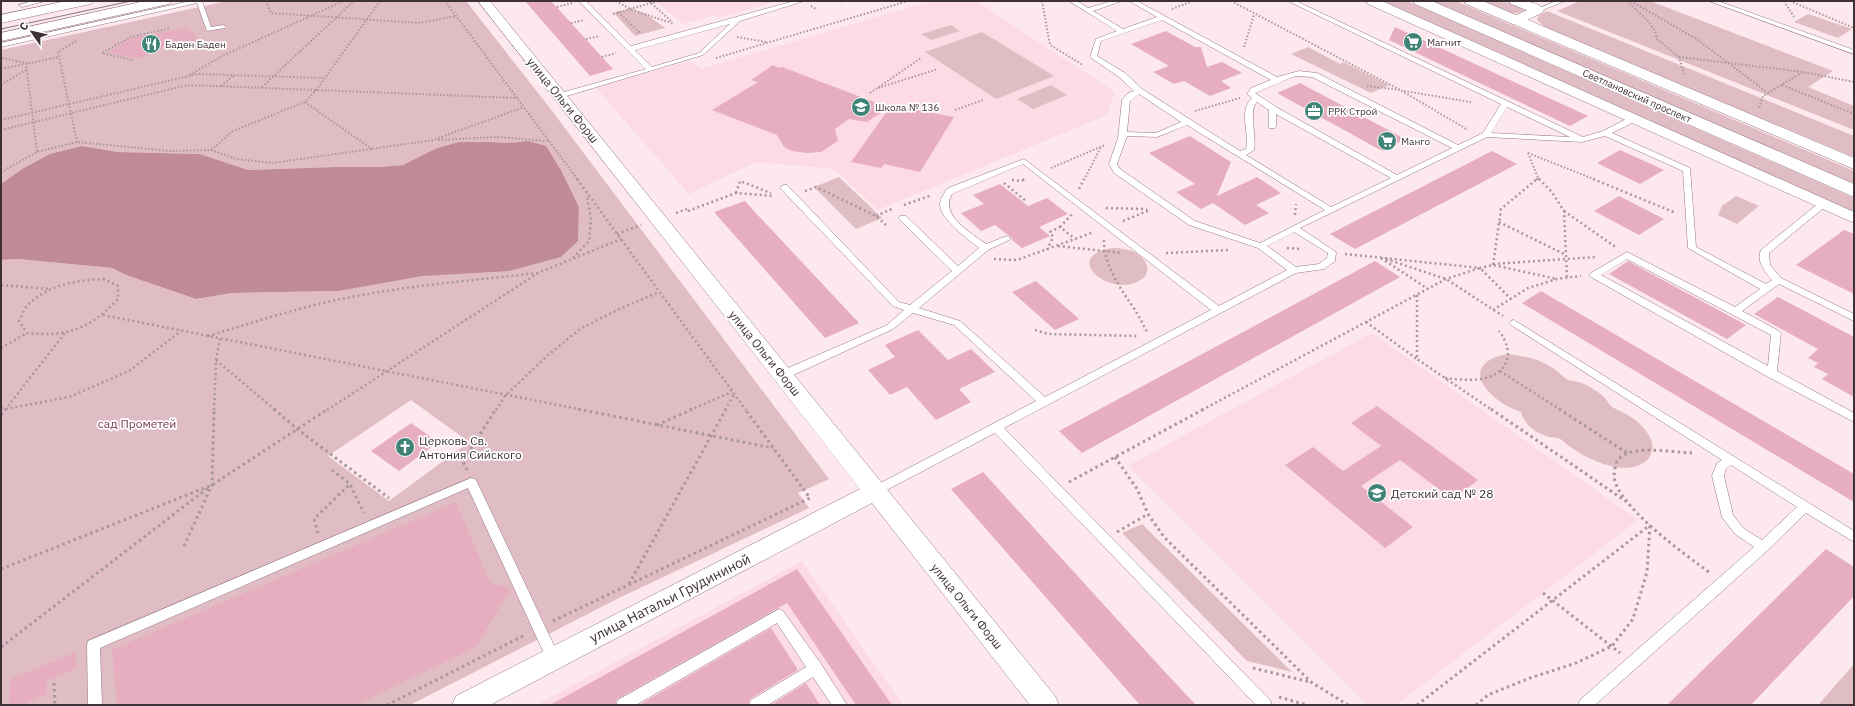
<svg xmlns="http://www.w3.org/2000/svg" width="1855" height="706" font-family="'IBM Plex Sans',sans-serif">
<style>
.built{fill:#fddbe4}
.green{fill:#e0bcc5;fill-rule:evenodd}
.water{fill:#c08a99}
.building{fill:#e6aebe}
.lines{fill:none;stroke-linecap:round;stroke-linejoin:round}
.lane-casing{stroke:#957880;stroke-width:1}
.street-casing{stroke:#957880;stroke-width:1}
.secondary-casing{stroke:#957880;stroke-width:1}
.path-far2{stroke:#a8979b;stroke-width:2;stroke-dasharray:1.5 2;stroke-linecap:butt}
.path-far1{stroke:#a8979b;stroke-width:2.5;stroke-dasharray:2 3;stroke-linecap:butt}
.path{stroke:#a8979b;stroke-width:3;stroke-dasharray:2.5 3.5;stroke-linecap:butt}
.lane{fill:#fff;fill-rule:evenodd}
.street{fill:#fff;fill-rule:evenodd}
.secondary{fill:#fff;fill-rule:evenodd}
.tram{stroke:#89797e;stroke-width:1}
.labels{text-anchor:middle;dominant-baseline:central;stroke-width:3.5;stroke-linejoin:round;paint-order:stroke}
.far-poi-label{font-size:10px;fill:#3f3236;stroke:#fff;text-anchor:start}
.far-street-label{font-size:10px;fill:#3f3236;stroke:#fff}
.street-label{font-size:12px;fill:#3f3236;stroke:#fff}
.park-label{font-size:12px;fill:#79354c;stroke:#fff}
.poi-label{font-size:12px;fill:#3f3236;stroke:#fff;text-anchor:start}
.near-street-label{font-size:14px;fill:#3f3236;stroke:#fff}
</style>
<rect width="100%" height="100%" fill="#fce8ed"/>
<path class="built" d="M656,1h122l-60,17 -3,-3 -32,9z
M931,1h45l139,91 -8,23 -229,95 -44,-41 -78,-7 -67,32 -93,-106 92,-27 6,2 7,6z
M1372,333l266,187 -242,185h-29l-239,-239z
M802,561l101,144h-367z"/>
<path class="green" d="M227,1h239l83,106 280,372 -31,14 11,15 -190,90 -209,107h-409v-445l17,-1 94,9 14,7 70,24 36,-6 107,-2 84,-15 155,-35 1,-34 -17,-35 -34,-31 -20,2 -16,-1 -57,7 -32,16 -23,2h-45l-87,3 -48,-16 -82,-2 -36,-6 -81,38v-134zM411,400l58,42 -80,59 -61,-45z
M1380,1h27l447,197v16z
M1431,1h25l398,170v13z
M1481,1c15,0 29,0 42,7l1,2c-11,9 -32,-4 -43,-9z
M1580,1h70l183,70 -25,16 46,19v24l-297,-119z
M630,9l16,5 19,14 -30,8 -21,-23z
M1547,11l307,125v21l-308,-129 -9,-8 1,-4z
M1808,14l44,15 -14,9 -44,-16z
M951,25l9,6 -29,9 -10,-6z
M982,32l72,44 -58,23 -71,-47z
M1308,47l32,17 3,-2 46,23 -18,8 -80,-39z
M1051,85l16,10 -34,14 -16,-10z
M839,177l43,41 -26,11 -42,-42z
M1736,196l23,10 -22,18 -19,-9 4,-9z
M1114,248c6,0 12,1 18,3 15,6 23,23 5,31 -33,14 -75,-28 -23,-34z
M1508,354c16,2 31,5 45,14 5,3 8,7 12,10 4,3 10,3 14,4 10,4 19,9 26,16 2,2 3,5 5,7 4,4 11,6 16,9 11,6 22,16 26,28 1,7 0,13 -4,17 -21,22 -67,-2 -85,-18 -4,-4 -8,-3 -14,-4 -13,-4 -24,-11 -28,-25 -11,-4 -21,-9 -30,-18 -21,-20 -9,-36 17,-40z
M1142,524l150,148 -45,-11 -125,-128z
M1854,664v38l-3,3h-33z"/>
<path class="water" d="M528,141l18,5 16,26 17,35 -1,34 -17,16 -52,14 -86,5 -84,15 -107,2 -36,6 -70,-24 -14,-7 -94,-9 -17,1v-76l23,-16 26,-14 32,-8 36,6 82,2 48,16 87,-3h45l23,-2 32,-16 24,-7h33l16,1z"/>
<path class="building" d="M525,1h26l62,68 -23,7z
M188,27l12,14 -37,6 -25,12 -30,-7 24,-14z
M1395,27l193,89 -18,10 -181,-86z
M1166,31l29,16h6l6,20 15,-5 20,11 -21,8 10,7 -21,8 -26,-15 -10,3 -21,-12 16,-6 -38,-22z
M773,65l6,3 3,-1 92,35 80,15 -34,55 -36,-8 -3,4 -30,-6 39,-55 -23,15 -18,-3 -14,10 3,12 -17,11 -14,1 -15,-2 -8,-4 -7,-12 -65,-25 46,-28 -7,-2z
M1300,83l105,56 -23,12 -105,-58z
M1190,136l41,26 -14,34 40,-19 24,16 -25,12 13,8 -24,12 -32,-22 -12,6 -25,-17 19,-8 -46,-31z
M1620,150l44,20 -24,14 -43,-21z
M1492,151l25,13 -162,85 -25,-15z
M1000,184l28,22 19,-8 21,16 -29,13 11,9 -28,12 -10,-8v-2l-17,-13 -14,6 -20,-18 23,-9 -11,-9z
M1619,196l45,23 -25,16 -45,-24z
M745,201l9,10 105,112 -34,15 -111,-126z
M1844,230l10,4v60l-58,-29z
M1375,261l25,16 -318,176 -23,-22z
M1628,261l20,11 98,53 -19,14 -118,-65z
M1036,281l43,38 -24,11 -43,-38z
M1541,291l313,183v28l-332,-199z
M1778,297l76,40v60l-32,-18 6,-5 -14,-7 4,-4 -10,-5 10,-9 -64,-35z
M918,330l30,30 23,-11 24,23 -36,17 12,13 -35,18 -29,-33 -17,8 -22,-25 27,-13 -10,-12z
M1377,406l101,74 -26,19 -52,-39 -39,26 52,41 -28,21 -100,-83 28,-18 30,24 38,-25 -30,-23z
M411,423l27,19 -39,29 -28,-20z
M983,472l181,199 32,34h-56l-189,-216z
M456,502l34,81 21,5 -35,59 -120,58h-239l-5,-55z
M1826,549l28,18v29l-103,109h-84z
M797,569l95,136h-36l-69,-102 -170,96 -2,6h-65z
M771,628l27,42 -48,29 -2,6h-109z
M76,652v17l-29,12v13l-25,11h-13l1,-26z
M806,683l14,22h-49z"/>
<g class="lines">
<defs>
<path id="lane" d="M32,1h13l-23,6 -3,-2z
M190,1h12l9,26 12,-2 3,2 -1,1 -18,3 -10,-28 -196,44v-4z
M579,1h7l45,45 163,-45h10l-64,20 -37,34 -143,43h-3v-4l89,-25zM730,24l-31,29 -47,14 -17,-17z
M1069,1h8l11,7 24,-7h10l-29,10 30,18 34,-12 -28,-16h8l140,76 22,-6 18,2 141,72 25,-12 18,-29 -213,-103h8l287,136 20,-6 27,-14h6v4l-24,12 78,35 6,79 70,37 6,-4c-7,-9 -16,-18 -11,-30l59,-48h6v4l-57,47 1,12 11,13 73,36v7l-75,-37 -37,27 37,20 2,2 -4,38 77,42v9l-86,-45 -177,-100 -2,-2 2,-2 36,-21 108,55 25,-18 -72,-41 -5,-77 -78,-35 -23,6 -95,-5 -187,91 36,24 -1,9 -11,8 -28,4 -292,155 266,272 2,5h-16l-261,-272 -116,61 -4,2 -4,-2 -2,-3 2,-3 165,-87 -82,-76 -41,-12 -20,16 -106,49 -4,1 -5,-4 1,-3 108,-47 17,-15 -11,-4 -112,-117 -1,-2 4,-2h3l112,117 11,3 42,-34 -52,-51 -1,-2 1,-2h6l52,50 21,-18c-10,-8 -39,-29 -39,-43 0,-6 4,-12 8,-17l76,-29 195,147 68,-36 -29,-22 -69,-23 -75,-52 -5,-9 9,-26 4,-38 6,-7 6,-2 -15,-14 -29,-20 6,-18 21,-8zM1162,20l109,60 -20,8 -4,6 5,4c-14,13 -2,35 -6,51l-6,2 -98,-62 -17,-16 -28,-17 4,-15zM1295,76l17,1 140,71 -55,27 -121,-68 -21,-14zM1139,94l42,28 -25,11 -29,-1 3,-31zM1257,102l12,8v18h6l1,-2v-12l115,64 -60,29 -85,-52 8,-5c3,-13 -6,-40 3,-48zM1507,107l63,30 -79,-4zM1187,125l138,85 -65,33 -65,-22 -75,-52 -3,-5 10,-28 30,1zM1023,164l188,146 -166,87 -85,-76 -41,-13 69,-58 23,-11 -4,-3 -21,8c-15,-11 -47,-29 -34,-50zM1294,232l34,21 -1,5 -8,6 -23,3 -29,-21zM1627,259l144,76 -3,31 -167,-91z
M1556,1h9l-25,10 -5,-1z
M1709,1h9l136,49v4z
M1514,320l340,211v11l-48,-29 -39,38 -172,154h-17l2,-5 174,-153 -19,-13 -13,-17 -10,-41 5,-13 5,-3 -211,-135 -2,-2 2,-2zM1731,465l66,42 -35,33 -19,-12 -10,-13 -9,-39 2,-8z
M471,478l4,1 2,3 81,172 2,4 -2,4 -5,2 -5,-2 -80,-174 -368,160 2,57h-14l-1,-60 1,-4z
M779,609l4,2 38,53 26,41h-15l-19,-28 -45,28h-19l2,-5 55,-33 -29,-44 -141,82h-20l2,-5z"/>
<path id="street" d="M478,1h12l565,695 4,9h-29l-158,-202 -382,202h-38l4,-9 404,-207z
M1366,1h16l472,211v11l-486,-219z
M1509,1c11,0 28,-1 35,9l-2,3 -22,10h-8l-2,-3 2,-3 15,-7 -16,-6z"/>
<path id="secondary" d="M66,1h27l-2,3 -5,1 -85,18v-8z
M145,1h26l-2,3 -5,1 -163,36v-8z
M1413,1h19l422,183v13l-439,-193z
M1464,1h19l371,157v11l-388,-165z"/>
</defs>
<use href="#lane" class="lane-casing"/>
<use href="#street" class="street-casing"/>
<use href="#secondary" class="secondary-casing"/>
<path class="path-far2" d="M266,1l5,12 148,10 37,-7
M445,1l133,179
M616,1l14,8 44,15
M649,1l23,21
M841,1l2,2
M1042,1l8,44 33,20
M1231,1l171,90 66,39
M1627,1l21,20 7,10 2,8 22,18 6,19
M1631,1l67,39 70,53 -5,3 -4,12
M1784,1l10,16
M1790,1l64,27
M811,6l6,4
M557,7l15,-4
M1172,9l21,-8
M618,12l22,21
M613,14l45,-13
M571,23l13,-3
M737,37l29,5
M586,39l13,-3
M76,41l-18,11 19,90
M1244,47l10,-32
M602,57l14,-4
M1679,57l124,15 51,10
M2,58l24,5 11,89
M716,58l192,-57
M132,60l-30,-7 29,-16 40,-9
M1,69l58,-12
M190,75l30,-18 124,-56
M1,85l25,-15
M1782,85l72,29
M221,86l13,-11
M1367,86l33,4
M262,87l92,-86
M878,88l60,-19
M1404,91l67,11
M870,93l51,-35
M1768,93l35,-21
M305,102l67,47
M955,110l28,-10
M1195,111l45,-13
M1,120l197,-46 126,4
M1,130l187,-45 330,13
M438,140l59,-3 51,4
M211,150l22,-19 72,-29 12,-13 63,-88
M1528,153l68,27
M1528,153l10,25 -2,2
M1051,168l54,-23
M1,172l36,-20 40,-10 92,9 42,-1 25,9 37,4 160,-23 91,-33
M1538,178l2,2
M1023,180l3,-2
M1084,180l17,-33"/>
<path class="path-far1" d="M577,179l169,231
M1539,179l13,13 12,19 3,67
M1593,179l83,34
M1012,180l9,1 4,-2
M1004,183l22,18
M1079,189l5,-10
M805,191l11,-4 60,29 10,9
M736,193l4,-12 31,12
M904,205l28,-10
M1106,208l41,1
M688,211l48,-18 38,3
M1564,211l53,37
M676,213l11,-4
M1295,215l1,-11
M876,216l16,-7
M1123,221l27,-11
M1499,222l67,33
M1060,227l12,-13
M617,234l24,-9
M1104,240c0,24 14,45 27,64 7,10 12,20 17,30
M1058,246l63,7
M1287,248l15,1
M1047,250l6,-13 -3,-5 10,-5 15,12
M1166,253l63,-3
M1345,254l135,14 13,-3 64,14
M573,258l16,-17 2,-21 -4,-25
M1381,258l47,31
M994,259l23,1 77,-28
M1386,259l60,20 57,37
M1493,264l103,-7
M1493,265l8,-56 36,-30
M103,279l15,7v13c-28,30 -50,38 -91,34l-8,-12c3,-5 5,-12 9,-16 19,-20 49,-25 75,-26z
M1,285l50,4
M1417,295v64l75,51
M1493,310l35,-22 29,-9 24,-3
M103,315l480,95
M1366,322l51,37
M1035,330l13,4 90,2
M208,336c47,-14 95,-30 143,-39 62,-12 125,-17 187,-24
M1,348l26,-15
M216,360l59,50
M1500,371l61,39
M1445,378c11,1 23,3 35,1 28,-4 36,-26 19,-48
M1,407l5,2 63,-12 60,-26 52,-40
M5,410l60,-77
M214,410l2,-50 4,-21
M327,410l211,-137 83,-34
M496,410l9,-14 42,-40 33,-27 37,-19 42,-18
M690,410l42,-18
M725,410l9,-15
M1202,410l244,-131 34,-11 31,31"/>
<path class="path" d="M274,409l23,20 92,69
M578,409l195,39
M1491,409l136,93
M1559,409l68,44
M1,415l4,-6
M657,425l36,-16
M1692,453c-21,-1 -44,-6 -64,0 -6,2 -13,8 -13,15 0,3 -1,6 -1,9 4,30 72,78 96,96
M1115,457l22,32 11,25 16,23 147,145 37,23
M332,470l18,14 14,29
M467,470l-4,-9 33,-52
M1069,482l135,-73
M1117,532l31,-18
M318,533l-4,-14 36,-35
M184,546l28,-61 2,-76
M1,569l211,-84 116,-76
M629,584l97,-175
M1543,593l77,60
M553,621l257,-123 -65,-89
M1,647l207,-159
M1253,668l57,14
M54,683l1,22
M1279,697l28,8
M387,705l138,-70
M1417,705l233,-180
M1476,705l12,-10 42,-17 46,-15 36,-17 21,-27 14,-47 3,-47"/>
<use href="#lane" class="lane"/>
<use href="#street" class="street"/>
<use href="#secondary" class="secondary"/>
<path class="tram" d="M1,29l130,-28"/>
</g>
<defs>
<symbol id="supermarket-disc" viewBox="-11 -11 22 22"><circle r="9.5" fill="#3f8377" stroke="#fff"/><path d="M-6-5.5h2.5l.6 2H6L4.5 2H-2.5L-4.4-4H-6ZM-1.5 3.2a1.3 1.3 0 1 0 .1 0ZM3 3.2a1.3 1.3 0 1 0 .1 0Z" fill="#fff"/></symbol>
<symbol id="restaurant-disc" viewBox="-11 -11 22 22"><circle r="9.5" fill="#3f8377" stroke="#fff"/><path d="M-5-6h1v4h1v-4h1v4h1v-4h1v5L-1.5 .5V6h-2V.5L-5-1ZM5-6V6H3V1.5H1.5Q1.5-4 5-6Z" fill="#fff"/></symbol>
<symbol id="school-disc" viewBox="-11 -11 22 22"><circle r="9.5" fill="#3f8377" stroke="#fff"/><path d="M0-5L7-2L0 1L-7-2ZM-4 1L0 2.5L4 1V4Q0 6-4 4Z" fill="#fff"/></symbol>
<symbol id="office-disc" viewBox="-11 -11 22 22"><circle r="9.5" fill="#3f8377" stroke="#fff"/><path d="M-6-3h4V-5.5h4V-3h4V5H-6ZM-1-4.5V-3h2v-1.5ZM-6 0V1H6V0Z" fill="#fff"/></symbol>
<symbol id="church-disc" viewBox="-11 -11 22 22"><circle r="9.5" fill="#3f8377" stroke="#fff"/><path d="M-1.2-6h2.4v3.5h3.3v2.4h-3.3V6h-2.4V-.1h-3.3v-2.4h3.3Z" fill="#fff"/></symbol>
</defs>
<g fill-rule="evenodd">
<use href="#supermarket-disc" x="1402" y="31" width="22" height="22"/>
<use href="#restaurant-disc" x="140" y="33" width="22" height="22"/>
<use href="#school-disc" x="850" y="96" width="22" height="22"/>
<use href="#office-disc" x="1303" y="100" width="22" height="22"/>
<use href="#supermarket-disc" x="1376" y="130" width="22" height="22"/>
<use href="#church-disc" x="394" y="436" width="22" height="22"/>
<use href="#school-disc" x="1366" y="482" width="22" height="22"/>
</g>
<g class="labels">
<g class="far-poi-label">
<text x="1427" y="42">Магнит</text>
<text x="165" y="44">Баден Баден</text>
<text x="875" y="107">Школа № 136</text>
<text x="1328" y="111">РРК Строй</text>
<text x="1401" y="141">Манго</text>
</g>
<g class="far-street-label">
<text transform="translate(1637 96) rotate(24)">Светлановский проспект</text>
</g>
<g class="street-label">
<text transform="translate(563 100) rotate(51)">улица Ольги Форш</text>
<text transform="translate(765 353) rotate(51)">улица Ольги Форш</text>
<text transform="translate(967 606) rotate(51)">улица Ольги Форш</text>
</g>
<g class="park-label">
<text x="137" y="423">сад Прометей</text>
</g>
<g class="poi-label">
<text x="419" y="440">Церковь Св.<tspan x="419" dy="14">Антония Сийского</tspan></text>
<text x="1391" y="493">Детский сад № 28</text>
</g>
<g class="near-street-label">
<text transform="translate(670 598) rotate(-27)">улица Натальи Грудининой</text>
</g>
</g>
<rect width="1855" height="706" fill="none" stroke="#3f3236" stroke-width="4"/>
<g transform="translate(32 32) rotate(304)" stroke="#ffffff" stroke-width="3" paint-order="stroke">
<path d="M0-3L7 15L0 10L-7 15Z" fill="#3f3236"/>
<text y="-6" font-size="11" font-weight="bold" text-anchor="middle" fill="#3f3236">С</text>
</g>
</svg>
